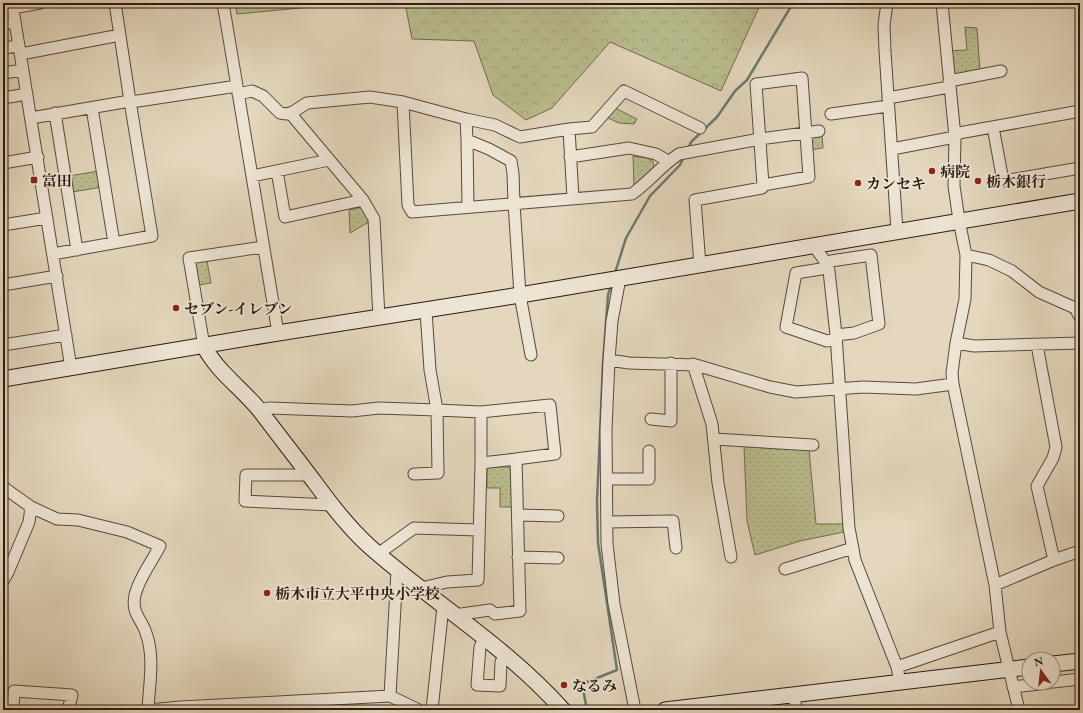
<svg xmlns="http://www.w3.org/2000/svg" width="1083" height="713" font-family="'EB Garamond','Noto Serif JP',serif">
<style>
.forest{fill:url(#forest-crowns);stroke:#726c50}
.park{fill:url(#park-dots);stroke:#726c50}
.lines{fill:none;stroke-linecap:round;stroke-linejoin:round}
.stream{stroke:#6a7a72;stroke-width:2.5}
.street-casing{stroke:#58493d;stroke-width:13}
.secondary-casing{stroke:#2a1a12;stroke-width:17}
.street{stroke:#ede5d4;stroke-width:11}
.secondary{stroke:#ede5d4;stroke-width:15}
.poi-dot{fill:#8f2418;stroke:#ede5d4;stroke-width:1.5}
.labels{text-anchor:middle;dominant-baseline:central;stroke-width:3.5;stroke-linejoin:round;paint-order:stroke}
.poi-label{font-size:15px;font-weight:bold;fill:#2a1a12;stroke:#ede5d4;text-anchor:start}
</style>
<defs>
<pattern id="forest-crowns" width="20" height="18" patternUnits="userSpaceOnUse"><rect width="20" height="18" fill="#b9bd8e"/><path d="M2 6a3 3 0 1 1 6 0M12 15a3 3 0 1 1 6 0" fill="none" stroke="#9fa279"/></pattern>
<pattern id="park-dots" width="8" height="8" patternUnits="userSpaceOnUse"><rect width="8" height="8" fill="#b9bd8e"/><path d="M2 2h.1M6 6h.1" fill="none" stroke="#9fa279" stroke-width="1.8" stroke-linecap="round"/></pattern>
</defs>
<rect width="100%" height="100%" fill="#e4d7bd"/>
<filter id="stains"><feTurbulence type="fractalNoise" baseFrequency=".005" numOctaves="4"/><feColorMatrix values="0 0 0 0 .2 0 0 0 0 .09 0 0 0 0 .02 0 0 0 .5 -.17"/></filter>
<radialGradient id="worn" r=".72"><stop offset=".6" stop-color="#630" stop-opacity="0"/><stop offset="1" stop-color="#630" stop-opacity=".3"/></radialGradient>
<path class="forest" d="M235,3h119l-117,11z
M405,3h356l-40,88 -111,-49 -58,66 -26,12 -33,-25 -19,-54 -62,-2z"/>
<path class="park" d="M965,27l12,1 3,43 -23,5 -7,-6 -1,-19 18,-1z
M615,108l22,11 -3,5 -15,-1 -11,-5z
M822,133l1,15 -14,2v-16z
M633,156l14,2 6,3 1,6 -20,21z
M99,171l3,16 -30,5 -3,-16z
M363,207l9,13 -22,13 -1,-23z
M207,261l4,22 -12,2 -4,-22z
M744,446l65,4 7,74h28v8l-44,9 -45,14 -8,-34z
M487,467h26l1,40h-14v-19h-13z"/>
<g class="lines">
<path class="stream" d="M688,149l3,-7 26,-25 18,-26 12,-11 46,-77
M615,273l11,-35 24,-42 30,-31 4,-8
M587,710l-5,-26 35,-14 -19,-127 -1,-42 6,-138 5,-68 3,-9"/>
<defs>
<path id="street" d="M12,3l59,365
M115,3l15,98h8l99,-15 41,247
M223,3l14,83
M887,3l-3,22 1,26 12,180
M942,3l13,134 4,-4 121,-22
M13,8l27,-5
M3,24l12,-2
M3,48l16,-2
M21,54l99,-19
M3,73l20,-3
M949,81l52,-10
M238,94l14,-3 11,5 17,17 7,1 6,-2 14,-9 63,-6 33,5 63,17 1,21 22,9 22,12 2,12 1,30 6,92 11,60
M3,98l24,-4
M888,98l61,-11
M403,102l5,103 4,7 220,-18c17,-12 30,-29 47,-40l81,-15 59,-8
M92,108l22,135
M55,113l22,137
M290,113l73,87 11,19 5,99
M831,114l57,-8
M31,118l99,-17 22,135 -99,18
M466,119l29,6 25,12 49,-8
M993,127l10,54 77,-13
M467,140l1,67
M892,149l63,-12 -1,49 5,34 7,35 -1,44 -9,44 -4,30 1,11 42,201 5,47 19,78
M570,157l59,-9 27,6 12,7
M3,163l35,-6
M277,171l8,46 78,-17
M252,176l77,-16
M573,198l-4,-69 23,-2 32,-36 76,37
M3,225l44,-7
M814,246l13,18 2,7 7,64 13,193 6,32 42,107 3,15
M966,255l23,5 23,11 27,21 36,16 5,9
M700,265l-5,-65 67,-12 1,-3 46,-8 -7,-99 -46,6 7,101
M620,278l-8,43 -3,39 -3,70 1,114 7,60 21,106
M3,285l54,-9
M836,335l18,-2 25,-9 -8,-69 -40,6 -10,8 -25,4 -10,54 41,14 10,-2
M956,343l18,3 106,-3
M3,345l63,-10
M1037,345l19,102 -3,11 -16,28 17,74
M204,346l-15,-88 74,-11
M609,360l20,3 67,2 74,22 26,5 67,-5 53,2 37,-5
M693,364l19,60 6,59 13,74
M259,410l10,-2 83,3 27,-3 58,2 1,63 -24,1
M481,412l69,-7 5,49 -39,5
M651,419l20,2v-58
M714,439l99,6
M309,475h-63l-1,26 87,4
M607,479h42v-28
M3,487l28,20 26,12 21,1 49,12 33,14c-8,15 -21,32 -25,49 -4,19 7,24 11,38 9,24 3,52 2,77
M518,515l40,1
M607,522l66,-1 3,27
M378,554l36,-26 65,2
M518,557l40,1
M785,569l68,-21
M397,571l-7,125 29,14
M3,581l5,-9 21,-50 2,-15
M995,585l59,-25 26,-9
M421,588l26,-6 31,-2 3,-117v-51l-44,-2 -7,-40 -4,-59
M454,615l36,-5 5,4 25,-3 -4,-152 -35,4
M484,639l-4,8 -3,38 23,1 1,-24 4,-7
M897,667l103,-35
M1053,682l27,-3
M1013,687l35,-4
M13,710l1,-19 58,4 -4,15
M148,710l33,-3
M182,710l-1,-3 209,-11
M432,710l11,-104
M793,710l3,-1 -2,-14"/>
<path id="secondary" d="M204,346c13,26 39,43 57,66 18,24 37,48 55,72 16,22 33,44 53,62 63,56 137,100 194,164
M3,379l275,-46 242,-38 560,-94
M1053,664l27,-3
M665,710l364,-43"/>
</defs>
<use href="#street" class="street-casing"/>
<use href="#secondary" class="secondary-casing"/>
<use href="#street" class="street"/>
<use href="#secondary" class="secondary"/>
</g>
<g class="poi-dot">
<circle cx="932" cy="171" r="4"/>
<rect x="30" y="176" width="8" height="8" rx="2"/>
<circle cx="978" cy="181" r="4"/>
<circle cx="858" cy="183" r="4"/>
<circle cx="176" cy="308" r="4"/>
<circle cx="267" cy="593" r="4"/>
<circle cx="564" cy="685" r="4"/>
</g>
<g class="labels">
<g class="poi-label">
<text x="940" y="171">病院</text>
<text x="42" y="180">富田</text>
<text x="986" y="181">栃木銀行</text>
<text x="866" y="183">カンセキ</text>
<text x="184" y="308">セブン-イレブン</text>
<text x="275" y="593">栃木市立大平中央小学校</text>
<text x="572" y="685">なるみ</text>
</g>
</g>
<rect width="1083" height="713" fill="none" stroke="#e4d7bd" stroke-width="16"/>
<rect x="4" y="4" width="1075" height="705" fill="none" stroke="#2a1a12" stroke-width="2"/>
<rect x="8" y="8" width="1067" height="697" fill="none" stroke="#2a1a12"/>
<g transform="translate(1041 671) rotate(345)"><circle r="19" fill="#ede5d4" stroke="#9f9486"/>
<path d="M0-3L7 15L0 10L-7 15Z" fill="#8f2418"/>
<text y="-6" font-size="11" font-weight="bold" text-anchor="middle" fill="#2a1a12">N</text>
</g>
<rect width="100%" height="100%" filter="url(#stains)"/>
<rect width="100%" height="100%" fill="url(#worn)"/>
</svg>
